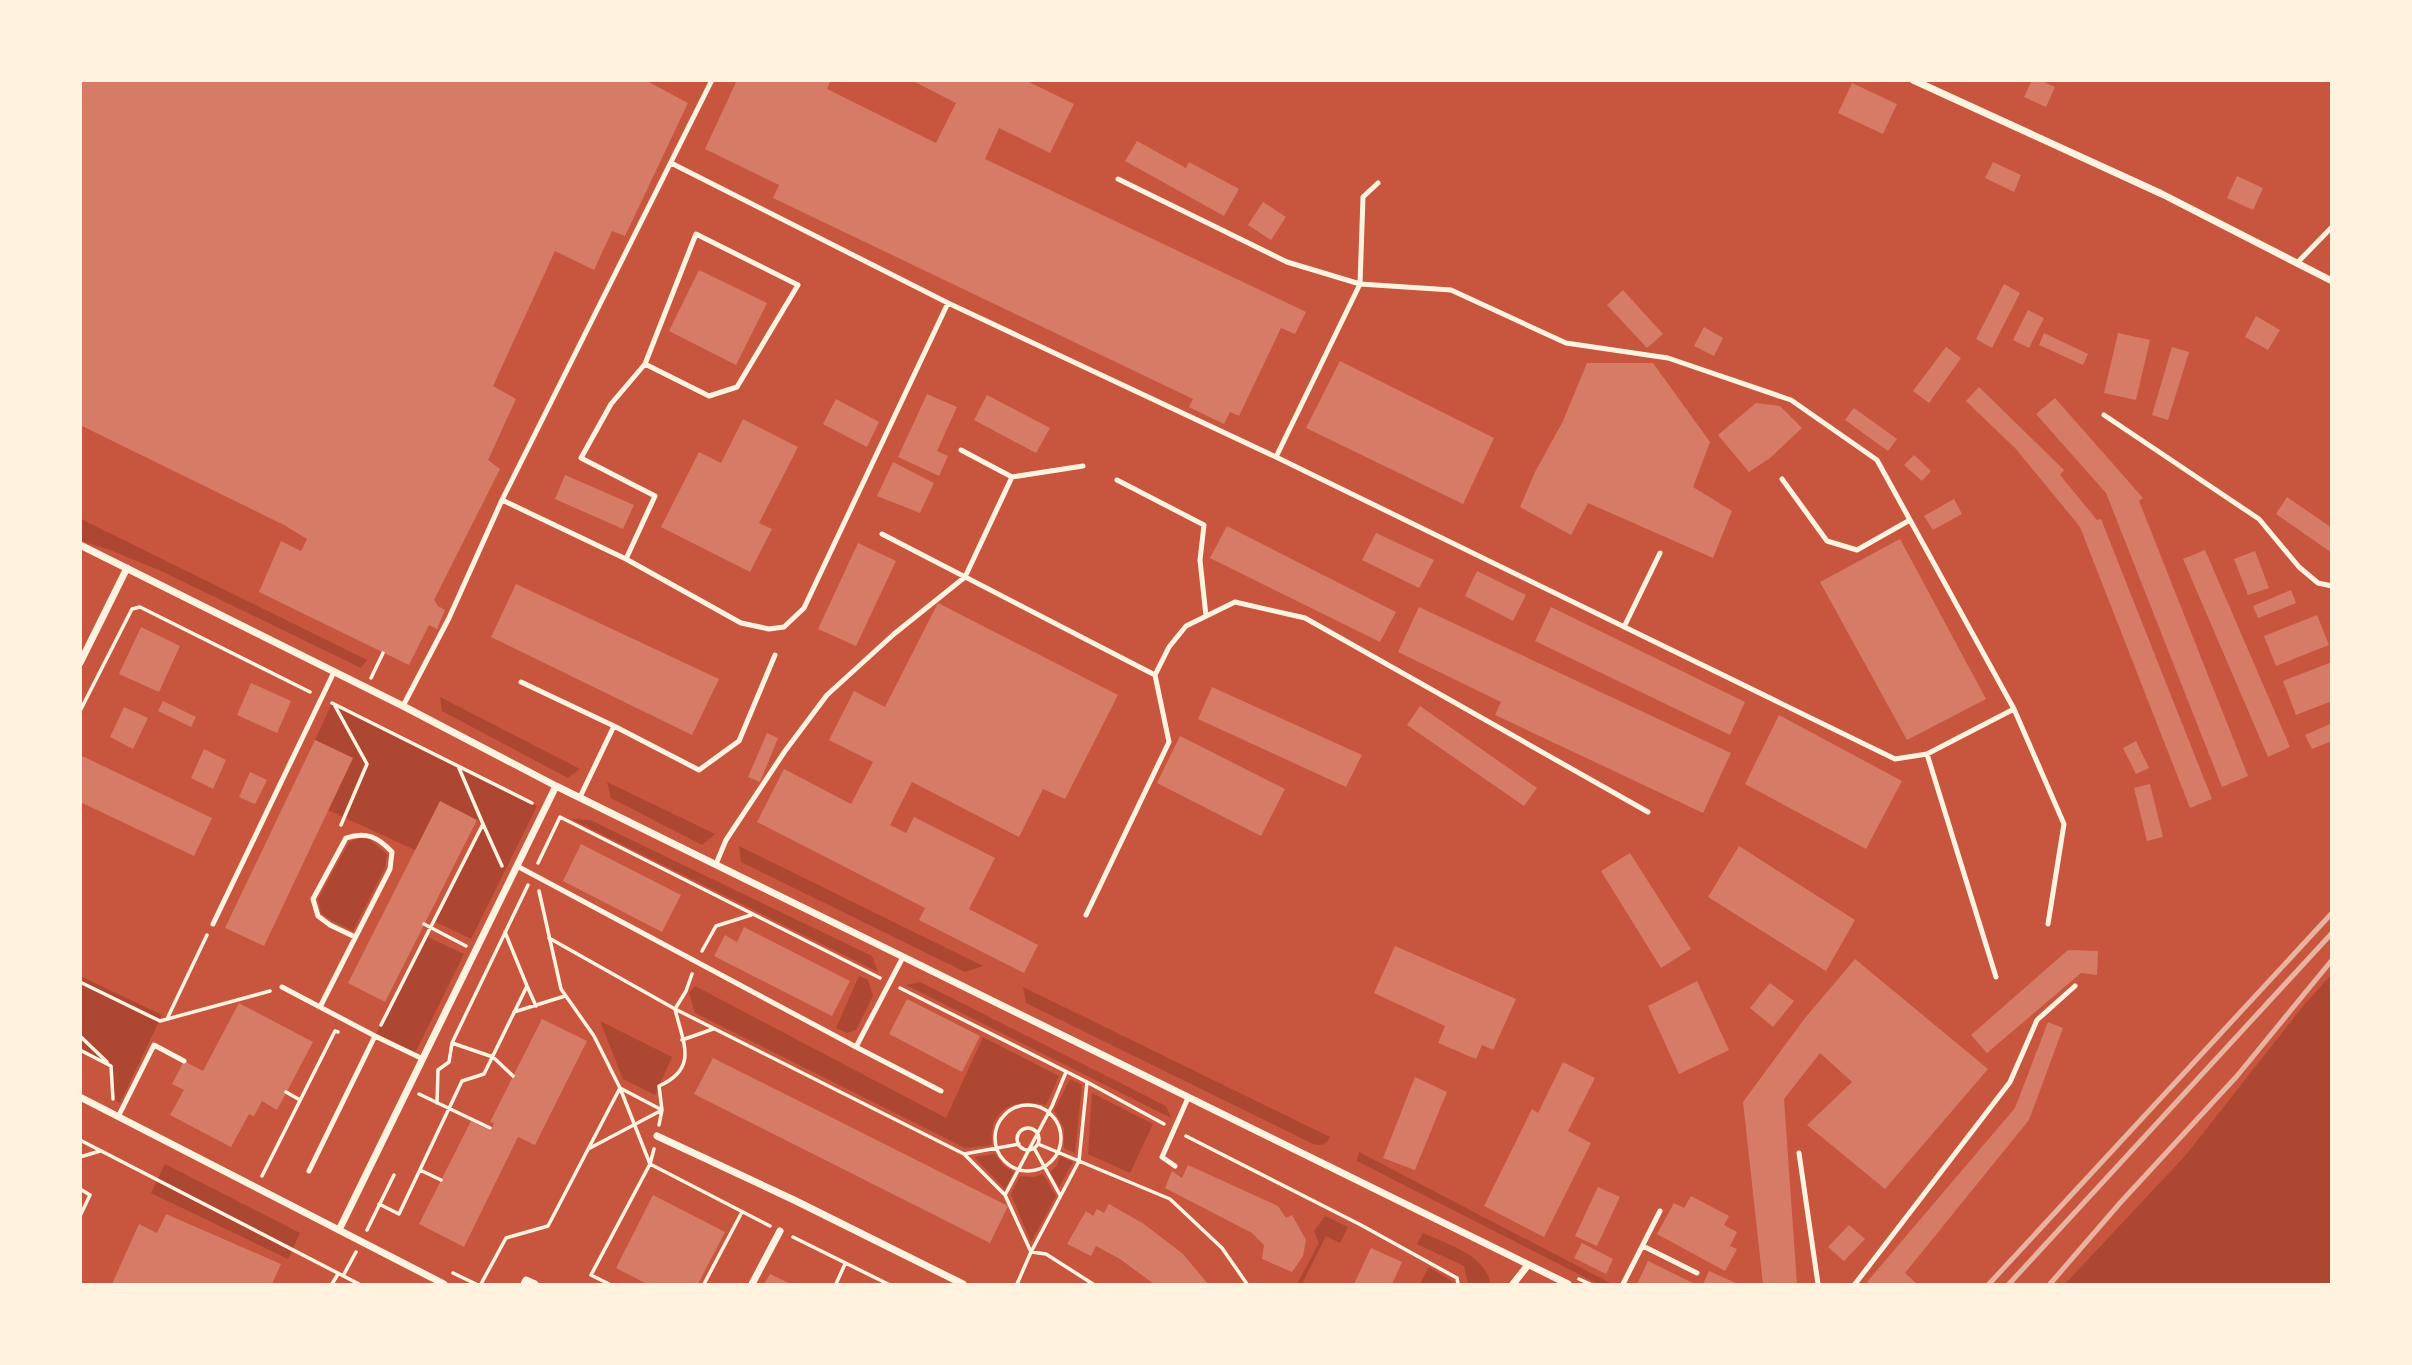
<svg xmlns="http://www.w3.org/2000/svg" width="2412" height="1365" font-family="Manrope,sans-serif">
<style>
.green{fill:#ae4732}
.building{fill:#d67c66}
.lines{fill:none;stroke-linecap:round;stroke-linejoin:round}
.path{stroke:#fff3e0;stroke-width:3.5}
.service{stroke:#fff3e0;stroke-width:5}
.minor{stroke:#fff3e0;stroke-width:7}
.rail{stroke:#e9b49f;stroke-width:5}
</style>
<rect width="100%" height="100%" fill="#c8553d"/>
<path class="green" d="M81,519l286,141 -6,8 -200,-97 -51,-21 -29,-9z
M440,697l140,72 -12,9 -126,-67z
M332,703l205,103 -66,133 -37,-18 49,-97 -6,-4 -62,30 -87,-40 25,-52 -38,-18z
M607,782l108,52 -13,11 -91,-47z
M571,819l19,1 282,136 6,16z
M359,838l10,1 18,15 -2,14 -32,63 -21,-10 -11,-8 -3,-14 31,-57z
M739,846l244,120 -18,6 -224,-110z
M426,936l38,18 -50,101 -39,-19z
M2331,975v308l-2,1h-264l120,-128 119,-151z
M80,976l82,39 -42,88 -7,-4 -2,-33 -30,-16z
M859,976l9,4 5,16 -17,34 -9,3 -11,-5z
M920,982l246,124 5,12 -265,-133z
M695,986l251,132 37,-81 76,39 -13,29c-31,-8 -58,4 -54,40l-27,3 -270,-135 -6,-20z
M1023,987l307,150c-5,8 -8,9 -17,7l-287,-141z
M600,1021l72,36 -17,38 -32,-16z
M1070,1079l12,6 -7,68 -11,-5v-20l-10,-18z
M1092,1093l61,31 -23,49 -42,-19z
M1359,1152l253,132h-14l-241,-123z
M995,1154l9,12 10,6 -9,17 -31,-32z
M1060,1156l13,6 -14,25 -9,-15 7,-7z
M165,1164l135,69 -12,26 -137,-66z
M1043,1174l13,22 -25,46 -20,-48 9,-18 14,1z
M1325,1216l23,11 -8,16 -14,-7 -24,48h-5l22,-41 -5,-12z
M1423,1233c23,11 64,22 67,51h-22l-4,-18 -47,-22z
M1429,1267l23,14 1,3h-33z"/>
<path class="building" d="M80,80h565l43,23 -63,133 -13,-5 -18,39 -39,-19 -62,135 23,13 -28,61 12,9 -66,131 4,6 7,4 -8,19 -8,-4 -20,40 -150,-73 22,-51 20,10 6,-12 -23,-14 -204,-100z
M737,80h94l-4,9 109,54 20,-40 -45,-23h114l49,24 -24,49 -51,-25 -14,31 321,153 -11,22 -14,-6 -42,88 -9,-4 -6,12 -35,-17 4,-8 -420,-201 6,-13 -74,-36z
M2032,80h8l15,7 -9,20 -22,-10z
M1852,83l45,21 -14,30 -45,-21z
M1137,141l49,27 3,-6 50,27 -15,27 -99,-55z
M1993,162l28,13 -7,17 -29,-14z
M2237,176l26,12 -10,22 -26,-12z
M1263,202l23,15 -15,23 -23,-15z
M699,270l68,33 -31,62 -67,-34z
M2004,284l16,9 -28,55 -16,-9z
M1623,290l40,44 -16,14 -40,-43z
M2028,310l16,8 -15,30 -16,-8z
M2256,316l24,14 -12,20 -23,-13z
M1704,327l19,11 -9,18 -20,-10z
M2044,333l44,21 -5,11 -44,-20z
M2118,333l32,7 -14,60 -32,-7z
M1946,347l15,11 -32,45 -16,-12z
M2172,347l17,5 -21,68 -16,-5z
M1340,361l154,77 -31,66 -157,-76z
M1587,363h66l57,79 -17,45 39,24 -19,47 -125,-55 -17,32 -51,-28 15,-35 28,-51z
M1979,387l85,83 -4,5 37,45 4,-1 111,280 -22,9 -110,-281 -64,-78 -50,-48z
M927,394l30,13 -20,44 11,5 -9,20 -41,-19z
M987,395l63,33 -14,25 -62,-33z
M2055,398l88,100 -4,3 109,275 -26,11 -116,-294 -70,-79z
M836,399l43,23 -12,25 -44,-23z
M1756,403l24,3 22,22 -32,30 -21,14 -31,-37z
M1854,408l43,31 -9,12 -43,-31z
M743,419l55,28 -39,76 13,6 -22,43 -89,-45 38,-75 22,11z
M1914,455l17,16 -9,10 -18,-16z
M893,462l41,21 -14,30 -43,-17z
M565,475l69,30 -11,24 -68,-30z
M2287,497l45,31v25l-56,-39z
M1954,499l8,15 -29,16 -9,-14z
M1227,526l169,86 -16,30 -170,-84z
M1376,533l58,27 -15,28 -57,-28z
M1900,539l86,160 -79,41 -87,-158z
M858,543l38,18 -40,85 -38,-17z
M2205,550l85,197 -22,10 -85,-198z
M2255,551l14,37 -21,7 -14,-36z
M1477,571l49,24 -13,26 -48,-25z
M516,584l203,95 -27,56 -201,-98z
M2291,590l5,13 -38,15 -5,-12z
M938,603l180,92 -53,104 -22,-10 -24,48 -107,-55 -22,43 16,8 8,-16 81,41 -26,51 69,36 -14,28 -105,-53 6,-12 -168,-86 27,-53 67,35 22,-42 -44,-22 25,-49 31,16z
M1419,607l312,146 -28,60 -208,-98 6,-13 -103,-50z
M1551,607l194,95 -15,33 -195,-94z
M2317,615l12,30 -53,21 -12,-30z
M141,627l39,19 -21,46 -40,-18z
M2332,662v39l-36,14 -13,-34z
M251,683l40,18 -14,32 -40,-18z
M1212,687l150,68 -16,32 -148,-68z
M163,701l33,16 -5,10 -33,-16z
M1420,706l117,82 -13,18 -117,-81z
M124,707l24,11 -15,31 -23,-12z
M1779,715l123,66 -36,68 -121,-65z
M2332,723v18l-20,8 -7,-14z
M767,733l11,5 -18,44 -12,-5z
M1180,736l105,53 -24,47 -104,-53z
M315,740l38,18 -89,188 -39,-18z
M2136,741l13,27 -13,6 -13,-26z
M204,749l22,11 -13,29 -22,-11z
M80,755l132,63 -18,38 -114,-54z
M250,772l17,8 -12,24 -16,-7z
M2150,784l13,53 -16,4 -13,-53z
M440,801l37,19 -92,182 -37,-19z
M581,844l100,51 -19,37 -99,-51z
M1739,846l116,74 -29,51 -118,-74z
M1630,853l61,96 -30,19 -60,-97z
M744,927l106,54 -18,35 -118,-60 11,-21 12,7z
M1395,946l121,53 -23,51 -11,-5 -6,14 -38,-16 7,-17 -71,-33z
M2068,950l30,1 -1,24 -16,-2 -94,80 -16,-18z
M1855,959l133,110 -103,120 -78,-64 45,-43 -32,-29 -36,46 13,185h-34l-20,-182 62,-84z
M1697,981l32,69 -50,24 -31,-68z
M1770,983l24,18 -21,26 -23,-19z
M907,999l73,37 -18,36 -73,-38z
M239,1003l74,39 -36,68 -15,-9 -8,15 -5,-2 -18,33 -61,-32 14,-25 -12,-6 12,-23 19,10z
M542,1019l45,22 -52,104 -17,-8 -54,110 -45,-23 52,-103 20,10 3,-8 -4,-1z
M2048,1022l15,6 -34,92 -124,153 12,11h-46l-4,-2 148,-174z
M713,1058l295,148 -18,37 -296,-149z
M1563,1062l32,16 -27,53 23,12 -47,94 -60,-31 48,-97 6,4z
M1415,1077l32,15 -32,78 -32,-12z
M1188,1165l90,41 8,12 6,-3 14,25 -3,16 -11,16 -30,-13 2,-14 -12,-12 -87,-45 7,-17 10,7z
M1598,1187l22,10 -23,49 -22,-10z
M653,1195l72,37 -27,52h-51l-31,-16z
M1691,1196l38,20 -5,9 13,7 -7,14 7,3 -12,22 -68,-37 17,-31 10,5z
M1109,1204l35,20 39,30 25,30h-54l-34,-25 -24,-13 -5,10 -24,-12 19,-33 7,5 4,-7 7,4z
M166,1214l115,50 -9,20h-160l27,-60 18,9z
M1849,1225l16,14 -21,22 -16,-14z
M1582,1243l31,16 -7,15 -32,-16z
M1371,1248l31,14 -10,22h-38z
M1648,1261l47,23h-58z
M1709,1271l29,13h-35z
M770,1274l21,10h-27z"/>
<g class="lines">
<path class="path" d="M371,678l12,-25
M332,703l200,100
M335,706l32,58 -26,61
M80,711l52,-102 8,-2 170,85
M483,824l19,42
M538,863l22,-46 320,161
M539,891l22,98 33,47 26,52 42,22
M424,924l42,22
M549,938l126,71 289,145 41,41 26,57 15,2 47,30
M702,951l14,-25 35,-11
M80,982l80,39 110,-30
M527,986l9,20
M900,988l187,94 77,42
M514,1012l51,-16
M167,1019l40,-84
M381,1025l102,-201 -24,-56
M80,1036l27,26
M682,1040l31,-11
M452,1043l41,14 20,19
M80,1050l31,16 2,33
M1087,1082l-8,79 91,38 52,49 25,36
M286,1092l14,8
M419,1094l71,34
M437,1103l1,-33 11,-8 3,-19 76,-158
M995 1138a33 33 0 1 1 66 0a33 33 0 1 1-66 0Z
M659,1125l3,-15 -3,-24c40,-18 24,-43 16,-77l11,-18 6,-17
M1017 1139a11 11 0 1 1 22 0a11 11 0 1 1-22 0Z
M1186,1136l175,89 96,53 1,6
M80,1140l279,144
M590,1148l72,-38
M1034,1148l26,47
M654,1149l-4,15 120,62
M964,1154l55,-10
M80,1157l20,-6
M420,1170l21,10
M262,1176l73,-145 3,1
M80,1189l10,6 -10,21
M1005,1195l47,-89 14,-34
M379,1204l20,10 63,-133 22,-7 43,-88 -22,-54
M367,1230l27,-55
M793,1237l95,47
M453,1273l23,11
M343,1276l13,-24
M1579,1279l11,5
M332,1284l6,-10
M481,1284l25,-46 42,-12 72,-138
M609,1284l-18,-9 59,-111 -30,-76
M704,1284l38,-72
M836,1284l9,-20
M1017,1284l14,-32 48,-91 -41,-17"/>
<path class="service" d="M671,163l277,140 328,154 84,-173 3,-87 15,-14
M1118,179l169,83 73,22 91,6 115,53 102,15 123,42 86,60 137,249 50,115 -16,100
M2297,263l35,-36
M2104,415l155,104 40,48 19,16 14,3
M1276,457l619,302 32,-5 87,-45
M1012,477l71,-11
M1782,479l45,62 30,9 53,-30
M1117,480l87,45 -4,35 6,56
M502,500l124,59 29,-63 -74,-38 30,-54 34,-40 51,-130 102,51 -61,102 -28,9 -64,-32
M882,534l273,141 14,67 -83,173
M626,559l115,64 28,6 15,-2 20,-19 144,-305
M1624,627l36,-74
M1155,675l14,-28 17,-21 49,-24 70,16 343,194
M521,682l93,44 -34,71
M403,706l46,-88 53,-118 210,-420
M614,726l85,44 40,-29 36,-86
M1927,754l69,223
M716,864l10,-24 59,-89 42,-56 67,-61 71,-57 47,-100 -51,-27
M517,866l339,181 47,-90
M213,924l121,-252
M282,987l93,49
M320,1007l70,-138 2,-17c-14,-15 -26,-21 -46,-14l-33,61 5,17 12,9 25,12
M856,1047l85,44
M118,1117l36,-72 30,16
M1799,1153l19,131
M1175,1166l-13,-9 26,-59
M309,1171l66,-135 48,23
M1643,1246l54,27
M1623,1284l37,-73
M1855,1284l155,-202 27,-62 38,-34"/>
<path class="minor" d="M1913,80l249,114 170,87
M80,545l323,161 153,80 1012,498
M80,663l47,-95
M80,1097l364,187
M657,1136l137,64 169,84
M339,1230l217,-444
M524,1284l2,-4 9,4
M752,1284l28,-53
M1513,1284l15,-19"/>
<path class="rail" d="M1989,1284l343,-371
M2009,1284l323,-351
M2050,1284l70,-81 117,-127 95,-116"/>
</g>
<rect width="2412" height="1365" fill="none" stroke="#fff3e0" stroke-width="164"/>
</svg>
